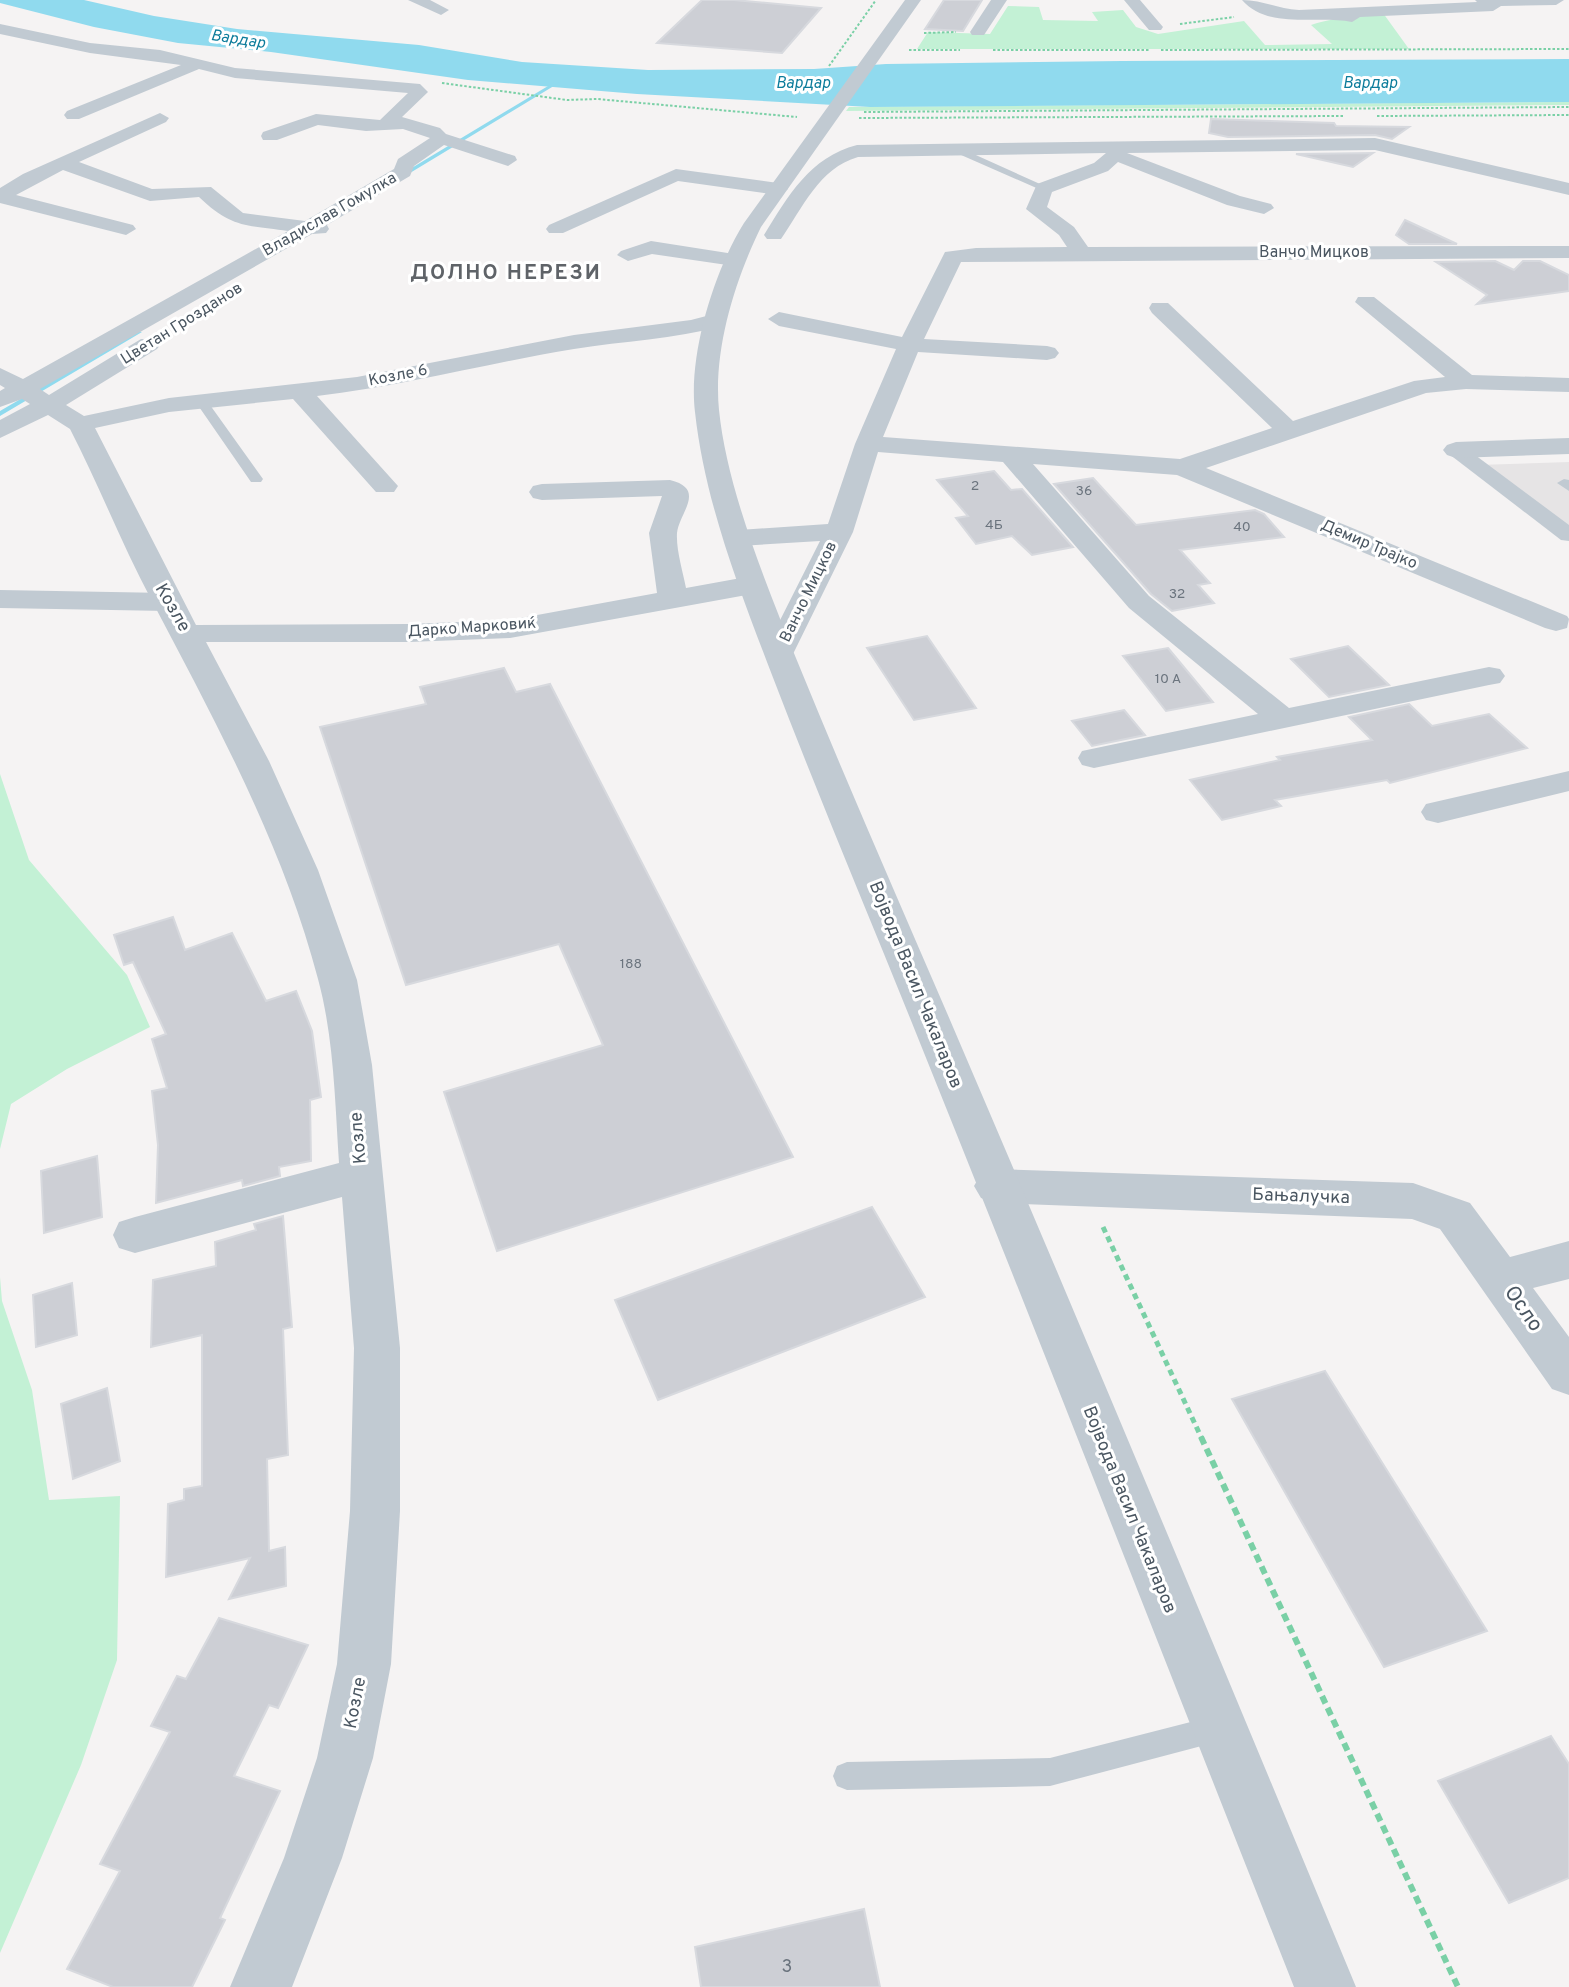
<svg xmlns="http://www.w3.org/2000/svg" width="1569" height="1987" font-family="Overpass,sans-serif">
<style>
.education{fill:#e6e4e5}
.green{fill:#c3f1d5}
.water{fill:#90daee}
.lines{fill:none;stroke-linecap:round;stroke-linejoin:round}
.stream{fill:#90daee;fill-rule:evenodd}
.building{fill:#cdcfd5;stroke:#d7d9de;stroke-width:2}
.path-far2{stroke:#7ad0a6;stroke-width:2;stroke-dasharray:2.5 2;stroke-linecap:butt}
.path-far1{stroke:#7ad0a6;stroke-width:5;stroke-dasharray:6 4.5;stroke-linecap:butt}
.path{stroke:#7ad0a6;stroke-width:6;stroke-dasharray:8 5;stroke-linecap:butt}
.service{fill:#c1cad2;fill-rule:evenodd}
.pedestrian{fill:#c1cad2;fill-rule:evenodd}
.minor{fill:#c1cad2;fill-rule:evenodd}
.tertiary{fill:#c1cad2;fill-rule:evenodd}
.labels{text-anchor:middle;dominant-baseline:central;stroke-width:6;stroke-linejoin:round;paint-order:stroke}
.number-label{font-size:14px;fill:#6b747e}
.far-water-label{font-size:16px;font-style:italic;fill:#0c7c9b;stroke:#fff}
.far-street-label{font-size:16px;fill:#4a5661;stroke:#fff}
.street-label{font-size:18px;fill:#4a5661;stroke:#fff}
.near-number-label{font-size:18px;fill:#6b747e}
.far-district-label{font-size:21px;font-weight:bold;letter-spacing:2px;fill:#5f6368;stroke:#fff}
.near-street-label{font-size:21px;fill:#4a5661;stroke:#fff}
</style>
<rect width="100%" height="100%" fill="#f5f3f3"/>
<path class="education" d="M1569,462v70l-92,-67z"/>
<path class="green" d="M1008,6l31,1 4,13 55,1 -6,-9 31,-2 13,17 22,7 86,-13 21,24 67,-1 -21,-19c11,-5 62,-13 72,-12l26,36h-492l11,-17 62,2z
M1569,102v3l-723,6 3,-4z
M0,774l29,86 98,115 23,52 -83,42 -56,35 -11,45z
M0,1277l2,24 30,89 17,110 71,-4 -3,164 -36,105 -81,188z"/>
<path class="water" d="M0,0h84l70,16 83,13 182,16 103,17 126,8 166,-1 72,-5 236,-3 447,-2v43l-699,5 -233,-13 -169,-14 -197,-28 -93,-9 -84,-16 -94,-24z"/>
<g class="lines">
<path class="stream" d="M558,80l4,1 -157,95 -5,-1z
M137,331l5,1 -142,84v-5z"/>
</g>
<path class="building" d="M702,0h32l87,8 -39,45 -125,-10z
M944,0h38l-19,31 -38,-2z
M1211,119l123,4 2,3 73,1 -17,12 -17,-4 -147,2 -19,-4z
M1373,153l-20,14 -57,-13z
M1405,220l52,24h-48l-13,-9z
M1495,261l19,9 9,-9h17l29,14v16l-92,13 10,-9 -51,-33z
M994,471l17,19 11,-1 51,58 -41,8 -20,-19 -36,8 -20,-26 12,-2 -31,-36z
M1093,478l43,47 119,-15 9,4 20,23 -104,13 30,33 -12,2 16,18 -42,8 -21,-17 -97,-110z
M927,636l49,72 -62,12 -47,-72z
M1348,646l41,39 -60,12 -38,-38z
M1168,648l45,54 -47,9 -43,-55z
M504,668l12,24 34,-8 243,473 -296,94 -53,-159 159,-47 -44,-101 -153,41 -86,-258 106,-23 -6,-17z
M1409,704l23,22 57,-12 38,34 -137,35 -3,-3 -112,20 6,6 -59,14 -32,-40 90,-20 -3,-3 95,-17 -23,-23z
M1124,710l21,25 -53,11 -20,-25z
M173,917l12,33 47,-17 34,68 30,-10 16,40 9,66 -11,3 1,61 -32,6 1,9 -37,10 -1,-6 -86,23 2,-58 -6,-54 15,-3 -15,-49 14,-5 -33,-72 -9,3 -10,-30z
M97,1156l5,61 -58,16 -3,-62z
M872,1207l53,90 -267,103 -43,-100z
M283,1216l9,111 -9,2 5,126 -21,4 2,92 16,-4 1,39 -57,13 21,-41 -84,19 2,-73 16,-4v-11l18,-3v-151l-51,12 2,-67 63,-14 -1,-24 41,-12 -2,-6z
M72,1283l5,52 -41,12 -3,-52z
M1325,1371l162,260 -103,36 -152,-268z
M107,1388l13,73 -47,18 -12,-75z
M219,1618l89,27 -30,63 -9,-3 -35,71 46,15 -60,127 5,2 -33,67h-79l-46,-18 53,-98 -20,-7 70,-132 -19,-6 26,-50 9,3z
M1551,1736l18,28v114l-60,25 -71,-122z
M864,1909l16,78h-179l-6,-40z"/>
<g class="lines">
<path class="path-far2" d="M1180,24l54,-7
M924,33l32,-1
M909,50h51
M993,50h156
M1161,50l408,-1
M829,66l47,-66
M442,83l125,17 30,-1 200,18
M864,112l705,-5
M1377,116l192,-1
M859,118l485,-2"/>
<path class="path-far1" d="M1103,1227l99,212"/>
<path class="path" d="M1201,1437l257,550"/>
<path class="service" d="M952,147h6l91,41 -8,2 -89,-39z
M197,398h8l58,81 -2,3h-10l-56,-81z
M1564,479l5,1v11l-12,-8z
M1218,1715l10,4 4,10 -4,10 -178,47 -203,4 -10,-4 -4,-10 4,-10 10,-4 203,-4z"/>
<path class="pedestrian" d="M1456,444l7,2 106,79v16l-8,-1 -112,-86 -3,-4z"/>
<path class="minor" d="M408,0h22l19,10 -8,5z
M991,0h16l-23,35h-12l-2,-3z
M1124,0h16l23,27 -2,3h-12z
M1242,0c20,0 36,9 57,10l178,-8 -2,-2h89l-8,5 -55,1 -8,5 -133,6 -8,5c-35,-7 -84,8 -110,-22z
M0,24l90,19 70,7 75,18 185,16 8,8 -26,25 38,11 6,6 69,22 2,4 -9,6 -64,-21 -30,21 -4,10 -83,49 2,4 -3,4 -14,1 -272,155 9,6 92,-56h16l4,5 -4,5 -91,56 18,11 85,-18 188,-21 217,-42 117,-15 23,-6 11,7 -3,5c-48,13 -98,15 -148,23 -86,14 -170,37 -257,47l81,90 -4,6h-18l-83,-93 -124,13 -74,16 101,197 213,-1 101,-4 147,-27 -8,-60 13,-37 -120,4 -9,-2 -4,-6 4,-6 9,-2 128,-4c37,9 9,33 7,53 -1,17 6,39 9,55l66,-12 10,3 4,6 -4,6 -10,3 -242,44 -101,4h-203l63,119 49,109 39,110 15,85 28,283v163l-9,153 -18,94 -31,100 -50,129h-62l54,-129 33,-100 20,-94 13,-153 4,-163 -12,-151 -207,56 -16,-5 -6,-13 6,-13 16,-5 204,-54c-4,-61 -5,-125 -21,-184 -35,-134 -102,-256 -166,-378 -30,-56 -53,-116 -82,-172l-22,-14 -48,23v-18l30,-16 -8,-5 -22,8v-16l5,-3 -5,-3v-17l23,11 265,-148c-42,-6 -57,-3 -89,-34l-49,4 -87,-31 -47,25 117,30 3,4 -10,6 -126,-32v-15l23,-14 137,-61 9,5 -3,4 -87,40 73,27 59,-2 32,26 62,8 89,-52 4,-10 32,-21 -27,-9 -37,2 -48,-6 -41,15h-14l-2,-4 2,-4 53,-18 64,6 28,-27 -173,-15 -36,-9 -120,50h-12l-3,-4 3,-4 114,-46 -91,-12 -90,-19z
M1375,138l194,45v12l-194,-45 -248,3 113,43 31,8 3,4 -10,6 -37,-9 -109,-43 -10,9 -56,21 -5,15 27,20 14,20 481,-1v12l-608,4 -37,77 123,7 8,2 4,5 -4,5 -8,2 -129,-8 -35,85 297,22 92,-31 -120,-115 -3,-5 3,-5h16l125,118 121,-40 31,-4 -90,-75 3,-5h16l98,78 97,3v14l-103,-3 -40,4 -220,75 361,148 2,3 -2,9 -11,3 -11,-3 -368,-153 -144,-11 116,132 140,112 200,-41 11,2 5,7 -5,7 -11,2 -395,83 -12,-3 -4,-7 4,-7 176,-37 -129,-106 -126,-146 -125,-10 -25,80 -59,120 -4,6 -11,3 -11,-3 -4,-6 56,-111 -81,5 -10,-2 -4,-6 4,-6 10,-2 89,-6 27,-80 41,-95 -117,-23 -11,-7 11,-7 123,25 43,-85 31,-4 91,-1 -8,-12 -33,-26 11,-25 57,-21 12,-10 -248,4c-39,11 -56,52 -77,82h-14l-3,-4c24,-39 46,-78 93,-90z
M676,169l102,14 10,6 -10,6 -100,-14 -115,52h-14l-3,-4 3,-4z
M651,241l83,13 11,6 -11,6 -82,-12 -24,7 -11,-6 4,-4z
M1569,438v16l-113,4 -9,-3 -4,-5 4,-5 9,-3z
M1569,771v20l-131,32 -12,-3 -5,-8 5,-8z
M996,1169l417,14 57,20 40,54 59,-16v38l-36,9 36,49v58l-17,-6 -112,-160 -28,-10 -416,-16 -15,-5 -7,-12 7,-12z"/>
<path class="tertiary" d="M905,0h16l-160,227c-26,53 -48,123 -42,183 8,80 49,179 79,253 48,118 99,234 149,350 139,324 274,649 409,974h-62c-128,-323 -254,-647 -384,-969 -46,-114 -94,-228 -138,-343 -32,-84 -67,-172 -77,-263 -7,-57 19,-141 49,-189z
M0,590l167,3 10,3 5,6 -5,6 -10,3 -167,-3z"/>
</g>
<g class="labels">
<g class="number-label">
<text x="975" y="486">2</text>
<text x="1084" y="491">36</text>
<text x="994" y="525">4Б</text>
<text x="1242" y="527">40</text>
<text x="1177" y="594">32</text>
<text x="1168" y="679">10 A</text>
<text x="631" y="964">188</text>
</g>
<g class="far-water-label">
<text transform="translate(238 40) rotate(9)">Вардар</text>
<text x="803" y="84">Вардар</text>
<text x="1370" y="84">Вардар</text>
</g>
<g class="far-street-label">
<text transform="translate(330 215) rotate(-30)">Владислав Гомулка</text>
<text x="1314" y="253">Ванчо Мицков</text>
<text transform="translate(182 324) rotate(-32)">Цветан Грозданов</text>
<text transform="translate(398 376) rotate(-11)">Козле 6</text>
<text transform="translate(1369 545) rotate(23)">Демир Трајко</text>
<text transform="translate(809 592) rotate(-64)">Ванчо Мицков</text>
<text transform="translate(472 628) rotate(-4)">Дарко Марковиќ</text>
</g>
<g class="street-label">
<text transform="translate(172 608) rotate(60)">Козле</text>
<text transform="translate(915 985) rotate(68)">Војвода Васил Чакаларов</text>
<text transform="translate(359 1138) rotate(-95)">Козле</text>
<text transform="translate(1301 1197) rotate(2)">Бањалучка</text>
<text transform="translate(1129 1510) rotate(68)">Војвода Васил Чакаларов</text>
<text transform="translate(356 1703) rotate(-79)">Козле</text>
</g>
<g class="near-number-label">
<text x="787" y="1967">3</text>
</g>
<g class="far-district-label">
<text x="506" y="273">ДОЛНО НЕРЕЗИ</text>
</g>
<g class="near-street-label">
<text transform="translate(1523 1309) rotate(55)">Осло</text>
</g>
</g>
</svg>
